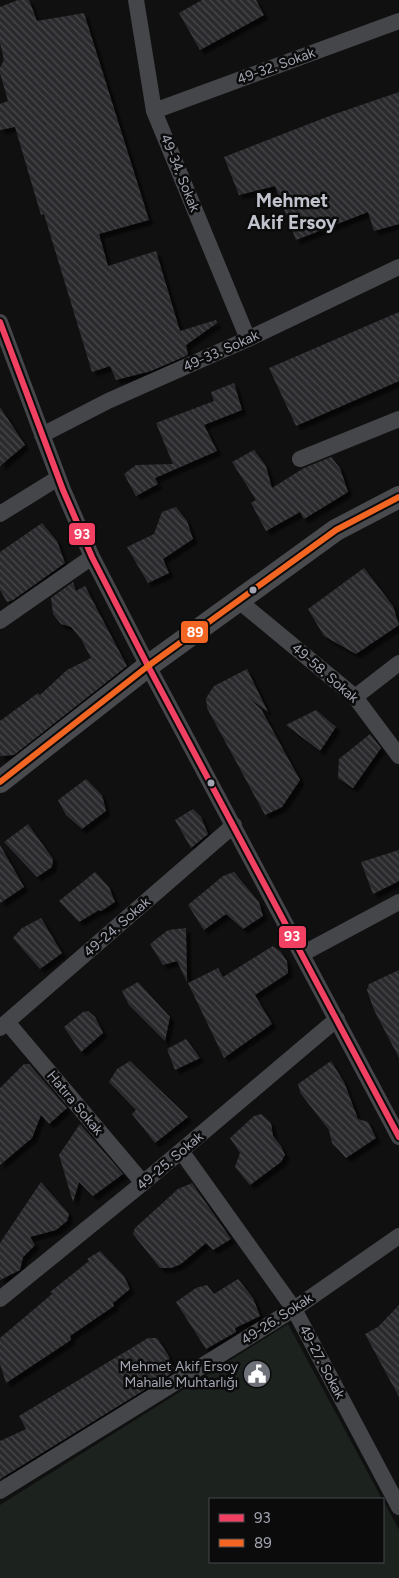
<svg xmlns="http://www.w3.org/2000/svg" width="399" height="1578" font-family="Figtree,sans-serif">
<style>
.green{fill:#1c221e}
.building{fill:url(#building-back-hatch);filter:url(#shadow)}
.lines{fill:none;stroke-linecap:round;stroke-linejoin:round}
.minor{stroke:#454649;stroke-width:16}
.secondary{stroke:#494a4d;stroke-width:22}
.bus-1-casing{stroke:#0b0b0c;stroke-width:10}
.bus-2-casing{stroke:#0b0b0c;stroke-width:10}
.bus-1{stroke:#f24062;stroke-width:6}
.bus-2{stroke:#f26522;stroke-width:6}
.bus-dot{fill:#a2a5b1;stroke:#0b0b0c;stroke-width:2}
.labels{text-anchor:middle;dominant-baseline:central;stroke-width:5;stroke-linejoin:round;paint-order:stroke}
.street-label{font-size:14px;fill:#a2a5b1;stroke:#0b0b0c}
.poi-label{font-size:14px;fill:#a2a5b1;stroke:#0b0b0c;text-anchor:end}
.district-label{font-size:19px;font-weight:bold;fill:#c2c4cd;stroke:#0b0b0c}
.line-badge{stroke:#0b0b0c;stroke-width:2}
.badge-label{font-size:14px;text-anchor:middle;font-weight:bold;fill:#fff}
</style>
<defs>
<pattern id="building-back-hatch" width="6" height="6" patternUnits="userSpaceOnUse" patternTransform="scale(1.25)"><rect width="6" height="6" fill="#2c2c2e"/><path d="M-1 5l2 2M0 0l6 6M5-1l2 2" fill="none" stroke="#47484a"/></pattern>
<filter id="shadow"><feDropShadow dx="4.5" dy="4.5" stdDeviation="1" flood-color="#0009"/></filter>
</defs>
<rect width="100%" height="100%" fill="#101011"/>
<path class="green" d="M288,1324l94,175h-172v63h173v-62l16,30v48h-399v-73z"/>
<path class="building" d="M18,0h11l8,21 47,-8 65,207 -50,14 9,32 48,-15 24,80 36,-11 1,3 -31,22 2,10 -37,16 -35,9 -6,-14 -18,6 -48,-158 -3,1 -26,-88 -15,3v-26l8,-3 -8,-28v-5l4,-8 -4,-17v-36z
M202,0h54l8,15 -64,35 -21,-37z
M399,92v132l-25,7 -6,-19 -72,28 -21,-54 -36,9 -15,-38 108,-42z
M399,312v69l-103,45 -27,-58z
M234,383l8,27 -38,15 13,26 -62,27 3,6 -22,12 -12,-22 12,-9 37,-1 -17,-41 58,-22 -3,-9z
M0,407l25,38 -25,21z
M254,450l12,16 6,22 32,-20 27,-11 9,11 8,24 -44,27 -4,-7 -34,19 -15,-28 5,-3 -24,-38z
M176,507l11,14 6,18 -30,20 6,14 -21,10 -21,-36 27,-13 8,-22z
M42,523l15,18 8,22 -52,37 -6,2 -7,-12v-38z
M364,568l29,38 6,19 -43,29 -32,-18 -16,-27z
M73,582l3,9 9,-5 42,80 -113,89 -14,1v-35l38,-28 2,2 27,-25 24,-12 -10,-19 -10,-12 -10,-3 -8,-10 -2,-16z
M247,669l21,43 -21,-15 14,12 39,71 -18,27 -17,8 -58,-107 -1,-10 8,-12z
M316,710l20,17 -16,24 -34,-26z
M370,734l11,14 -28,40 -15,-10 1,-19z
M86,779l16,16 4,16 -24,18 -16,-14 -8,-15z
M193,809l8,8 7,17 -17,14 -16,-28z
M28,824l25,35 -1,8 -15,10 -33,-35z
M0,845l24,42 -24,16z
M399,850v31l-26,13 -12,-32z
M95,872l14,15 6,15 -14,9 -2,-1 -20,12 -20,-21z
M234,872l25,30 4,14 -20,13 -17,-15 -22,16 -16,-25 35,-29z
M41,918l21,35 -22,16 -27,-31 9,-10z
M186,928l1,54 -10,-21 -14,4 -13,-21 18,-14z
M273,946l8,6 6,9 1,12 -33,22 17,29 -48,34 -36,-75 30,-15 5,9z
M399,970v88l-25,-48 -7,-20 2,-6z
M138,982l32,35 -5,24 -36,-36 -7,-14z
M88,1011l7,6 8,16 -22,19 -17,-25 19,-15z
M186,1039l14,19 -25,12 -8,-21z
M130,1061l58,56 -33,26 -23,-29 4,-4 -27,-28 8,-13z
M331,1061l13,21 14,37 10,3 8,16 -30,20 -14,-15 -3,-13 -28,-36 -3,-10z
M24,1064h5l38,44 -18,16 -8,-9 -9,23 -32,27v-77z
M261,1114l10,9 2,13 8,10 4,9 -4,7 -31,23 -15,-18 5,-14 -10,-15 24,-22z
M80,1124l43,50 -30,22 -14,-14 -6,20 -14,-47z
M41,1182l28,32 -2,7 -11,9 -26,7 5,8 -12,12 -3,13 -20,10v-37z
M192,1183l39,56 -18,11 -7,-7 -25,21 -10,4h-11l-27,-34 2,-6 43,-39z
M100,1251l24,25 6,13 -17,14 1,3 -44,30 1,4 -65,43 -6,-19v-26l52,-44 -2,-2 39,-31 -2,-2z
M238,1279l15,19 7,18 -25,12 1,4 -30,17 -30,-47 20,-14 11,-3 7,9z
M399,1305v92l-34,-63 13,-7z
M148,1338h9l11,17 7,16 -175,108v-38l26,-12 -7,-13z"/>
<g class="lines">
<path class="minor" d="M136,0l18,111 94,228
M154,111l245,-90
M0,322l63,168 29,67 56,109 251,471
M42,435l66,-34 140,-62 151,-72
M300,459l99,-40
M0,514l58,-36
M239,601l116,96 44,59
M0,621l92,-64
M355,697l44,-34
M302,954l97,-52
M7,1022l136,161
M0,1028l234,-203
M181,1151l113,158 105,198
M0,1299l143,-116 194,-164
M0,1491l294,-182 105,-73"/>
<path class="secondary" d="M0,782l148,-116 188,-136 63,-33"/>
<defs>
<path id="bus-1" d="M0,322l63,168 29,67 56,109 251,471"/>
<path id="bus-2" d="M0,782l148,-116 188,-136 63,-33"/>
</defs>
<use href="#bus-1" class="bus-1-casing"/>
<use href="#bus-2" class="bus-2-casing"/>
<use href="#bus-1" class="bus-1"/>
<use href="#bus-2" class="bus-2"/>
</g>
<defs>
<symbol id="civic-disc" viewBox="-11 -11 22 22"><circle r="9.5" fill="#6f7179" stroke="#0b0b0c"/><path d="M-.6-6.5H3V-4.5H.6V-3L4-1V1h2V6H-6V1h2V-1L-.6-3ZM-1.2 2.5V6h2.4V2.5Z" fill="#fff"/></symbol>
</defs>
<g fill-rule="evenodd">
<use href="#civic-disc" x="241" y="1358" width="32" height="32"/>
</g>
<g class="bus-dot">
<circle cx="253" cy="590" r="4.5"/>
<circle cx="211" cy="783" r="4.5"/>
</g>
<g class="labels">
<g class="street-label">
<text transform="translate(276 66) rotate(-20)">49-32. Sokak</text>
<text transform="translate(180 173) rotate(68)">49-34. Sokak</text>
<text transform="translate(221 351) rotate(-24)">49-33. Sokak</text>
<text transform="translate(325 673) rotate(41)">49-58. Sokak</text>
<text transform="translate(117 927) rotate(-41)">49-24. Sokak</text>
<text transform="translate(75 1103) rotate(50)">Hatıra Sokak</text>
<text transform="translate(170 1161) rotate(-40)">49-25. Sokak</text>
<text transform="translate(277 1319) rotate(-33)">49-26. Sokak</text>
<text transform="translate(322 1362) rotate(62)">49-27. Sokak</text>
</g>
<g class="poi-label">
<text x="238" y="1366">Mehmet Akif Ersoy<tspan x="238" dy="16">Mahalle Muhtarlığı</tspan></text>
</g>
<g class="district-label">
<text x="292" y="200">Mehmet<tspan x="292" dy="22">Akif Ersoy</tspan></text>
</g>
</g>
<g class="line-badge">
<rect x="68" y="522" width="28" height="24" rx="5" fill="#f24062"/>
<rect x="180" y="620" width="29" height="24" rx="5" fill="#f26522"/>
<rect x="278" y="925" width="29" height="24" rx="5" fill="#f24062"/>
</g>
<g class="badge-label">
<text x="82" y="539">93</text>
<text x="195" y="637">89</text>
<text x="292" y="941">93</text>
</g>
<rect x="209" y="1498" width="175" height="65" fill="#0b0b0c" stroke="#47494e"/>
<rect x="219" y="1514" width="25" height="8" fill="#f24062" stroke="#47494e"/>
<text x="254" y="1523" font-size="15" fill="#a2a5b1">93</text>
<rect x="219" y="1539" width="25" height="8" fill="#f26522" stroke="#47494e"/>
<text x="254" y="1548" font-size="15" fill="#a2a5b1">89</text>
</svg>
